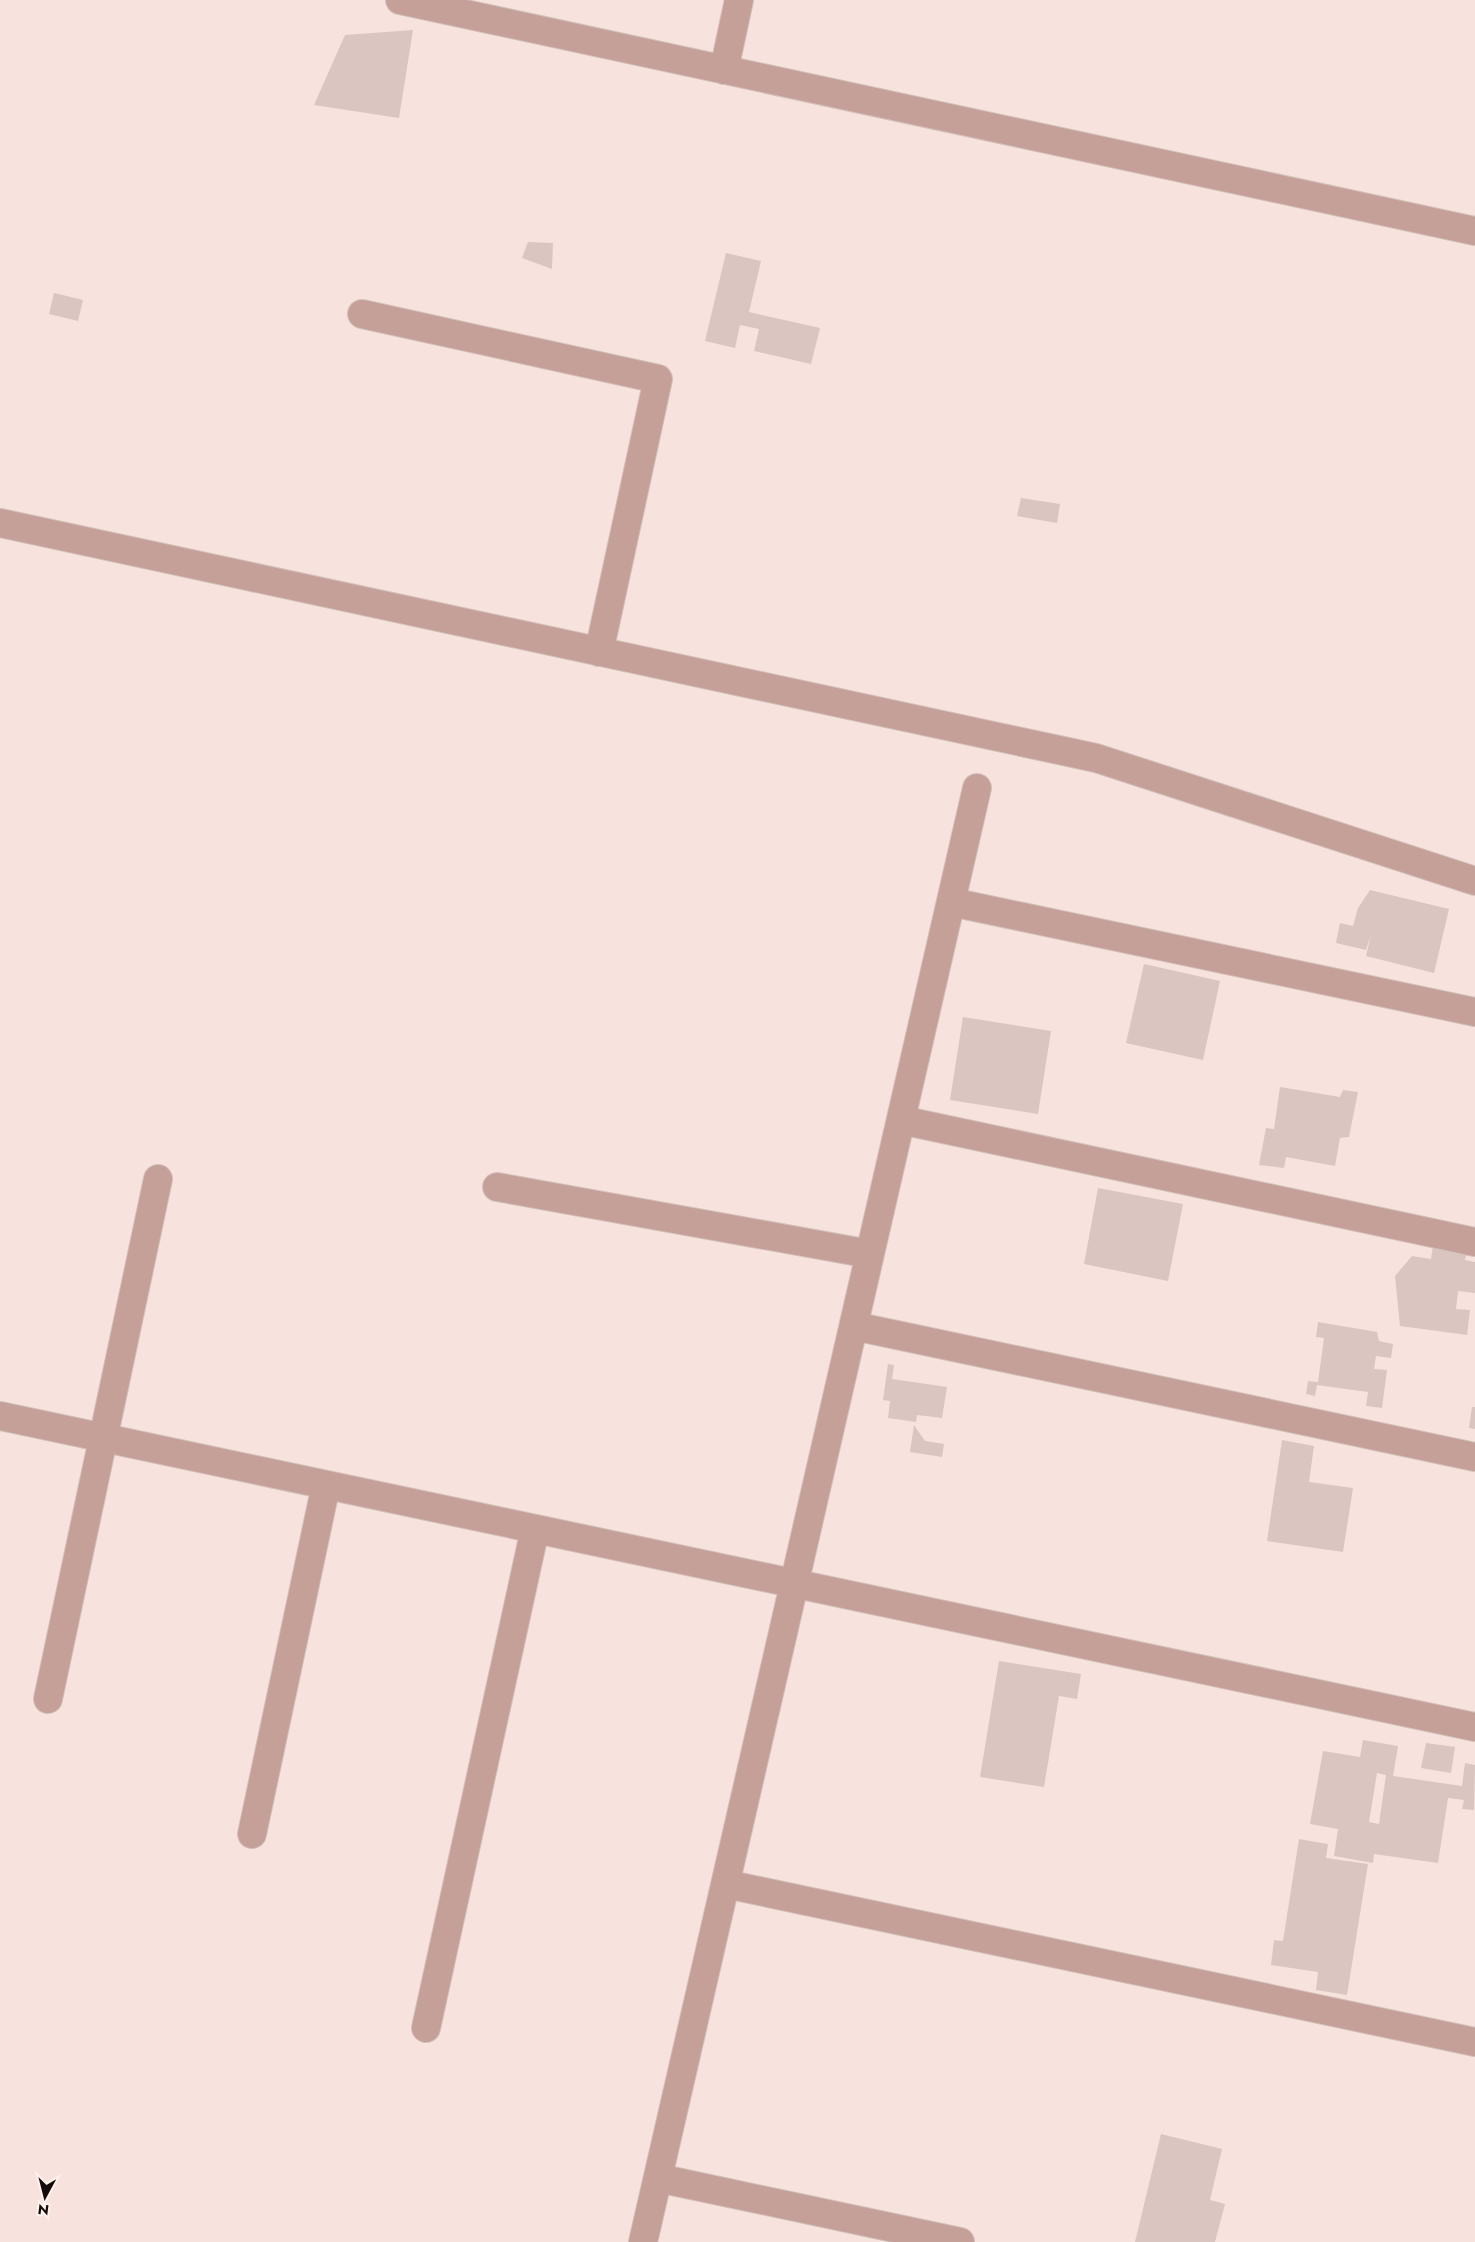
<svg xmlns="http://www.w3.org/2000/svg" width="1475" height="2242" font-family="Jost,sans-serif">
<style>
.building{fill:#dac5c0;fill-rule:evenodd}
.lines{fill:none;stroke-linecap:round;stroke-linejoin:round}
.minor-casing{stroke:#d3c0bb;stroke-width:30}
.minor{stroke:#c4a098;stroke-width:28}
</style>
<rect width="100%" height="100%" fill="#f8e2dd"/>
<path class="building" d="M413,30l-14,88 -85,-13 31,-70z
M528,242l25,1 -1,26 -30,-11z
M726,253l35,8 -12,51 71,16 -9,36 -57,-13 5,-22 -19,-4 -5,23 -30,-7z
M54,293l29,7 -5,21 -29,-7z
M1021,498l39,6 -3,19 -40,-7z
M1370,890l79,19 -15,64 -68,-17 5,-21 -5,15 -30,-7 4,-20 13,3 5,-18z
M1144,964l76,17 -17,79 -77,-17z
M963,1017l88,14 -13,83 -88,-14z
M1280,1087l60,10 3,-7 15,2 -9,45 -9,1 -5,28 -49,-9 -2,11 -25,-3 7,-37 8,1z
M1098,1188l85,16 -15,77 -84,-17z
M1433,1246l34,5 -2,9 10,2v31l-17,-2 -2,18 14,1 -3,25 -67,-9 -5,-50 17,-20 19,3z
M1318,1322l59,10 2,9 14,3 -2,14 -15,-2 -2,13 13,1 -5,38 -16,-2 2,-14 -51,-7 -2,11 -9,-2 2,-13 10,1 6,-44 -8,-1z
M888,1364l6,1 -2,14 55,8 -5,31 -25,-3 -1,7 -28,-4 2,-17 -7,-1z
M1472,1407h3v22l-6,-1z
M914,1425l11,16 19,3 -2,13 -32,-5z
M1282,1440l32,6 -5,36 44,6 -10,64 -76,-11z
M999,1661l82,13 -4,25 -18,-3 -15,91 -64,-10z
M1363,1740l35,6 -5,30 69,10 3,-23 10,2 -1,45 -12,-1 2,-9 -16,-2 -10,65 -64,-9 -1,9 -39,-7 4,-27 -28,-5 13,-73 37,6zM1377,1773l9,2 -7,49 -10,-2z
M1426,1743l29,4 -4,26 -30,-5z
M1299,1839l29,5 -2,14 42,6 -21,131 -31,-5 2,-18 -47,-7 3,-25 9,1z
M1161,2134l61,15 -12,51 15,4 -10,38h-80z"/>
<g class="lines">
<defs>
<path id="minor" d="M400,0l1075,231
M724,70l15,-70
M362,314l296,65 -59,273
M0,523l1096,235 379,123
M951,902l524,110
M901,1120l574,122
M497,1187l373,67
M854,1326l621,131
M0,1416l1475,311
M48,1699l110,-520
M252,1834l74,-349
M726,1884l749,158
M426,2028l109,-499
M658,2178l302,64
M643,2242l334,-1454"/>
</defs>
<use href="#minor" class="minor-casing"/>
<use href="#minor" class="minor"/>
</g>
<g transform="translate(45 2197) rotate(187)" stroke="#fff2ee" stroke-width="4" paint-order="stroke">
<path d="M0-4L9 19L0 12L-9 19Z" fill="#120b0a"/>
<text y="-8" font-size="14" font-weight="bold" text-anchor="middle" fill="#120b0a">N</text>
</g>
</svg>
